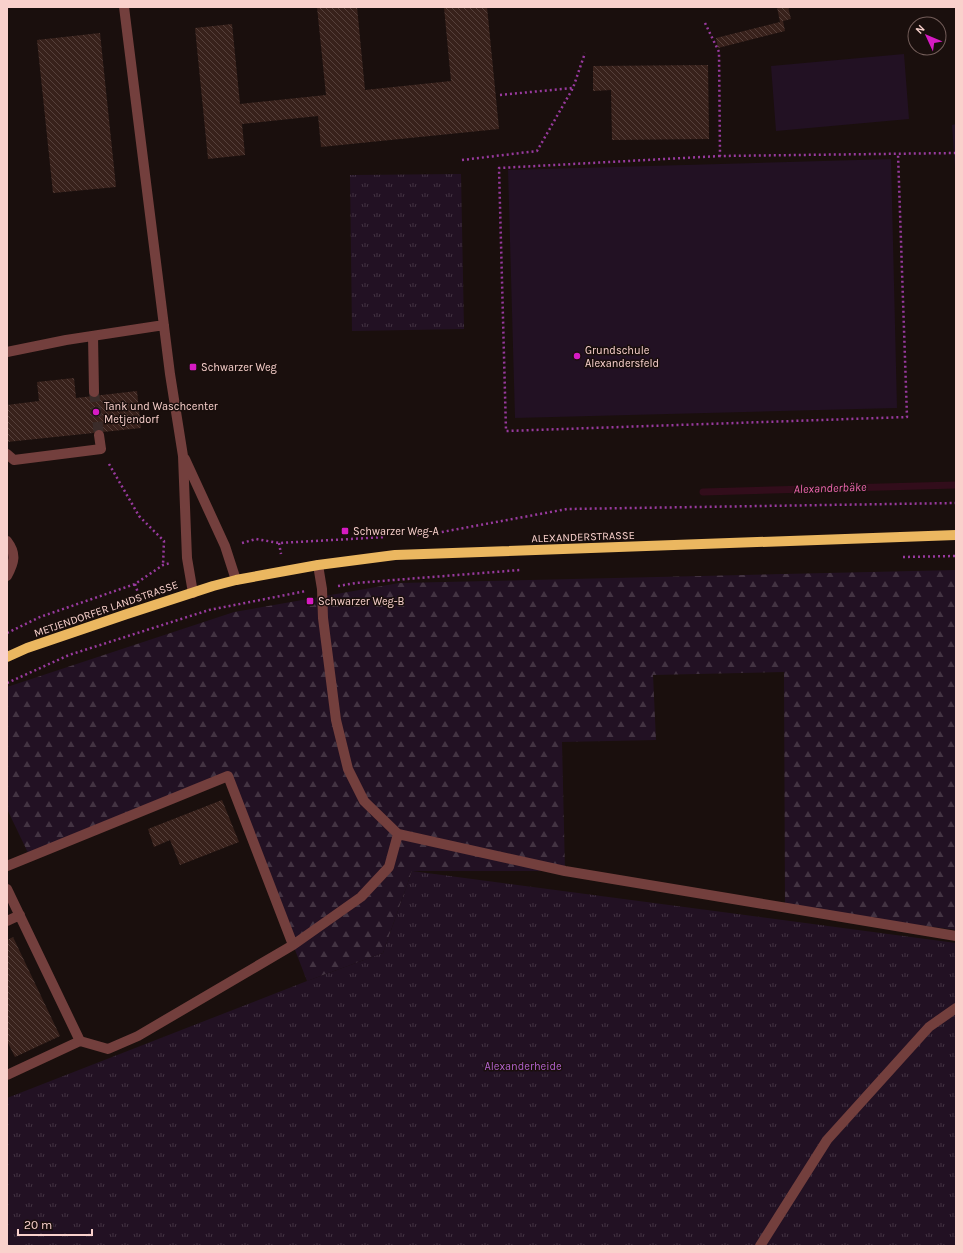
<svg xmlns="http://www.w3.org/2000/svg" width="963" height="1253" font-family="Karla,sans-serif">
<style>
.grass{fill:#221123}
.forest{fill:url(#forest-firs)}
.park{fill:url(#park-tufts)}
.lines{fill:none;stroke-linecap:round;stroke-linejoin:round}
.stream{stroke:#320d1b;stroke-width:7}
.building{fill:url(#building-back-hatch)}
.minor-tunnel{stroke:#3b2c2a;stroke-width:10;stroke-dasharray:10 5;stroke-linecap:butt}
.path{stroke:#983a9e;stroke-width:2.5;stroke-dasharray:2 3;stroke-linecap:butt}
.minor{stroke:#733f3d;stroke-width:10}
.major{stroke:#ebb760;stroke-width:10}
.poi-dot{fill:#d61bc3;stroke:#1a0f0d;stroke-width:1.5}
.labels{text-anchor:middle;dominant-baseline:central;stroke-width:3;stroke-linejoin:round;paint-order:stroke}
.poi-label{font-size:11px;fill:#f9d1cc;stroke:#1a0f0d;text-anchor:start}
.street-label{font-size:11px;fill:#f9d1cc;stroke:#1a0f0d}
.park-label{font-size:11px;fill:#b362ce;stroke:#1a0f0d}
.water-label{font-size:12px;font-style:italic;fill:#ec66ae;stroke:#1a0f0d}
</style>
<defs>
<pattern id="forest-firs" width="22" height="20" patternUnits="userSpaceOnUse"><rect width="22" height="20" fill="#221123"/><path d="M5 1l3.5 6h-7zM16 11l3.5 6h-7z" fill="#433342"/></pattern>
<pattern id="park-tufts" width="24" height="20" patternUnits="userSpaceOnUse"><rect width="24" height="20" fill="#221123"/><path d="M3 7l-1-3M5 7V3M7 7l1-3M15 17l-1-3M17 17v-4M19 17l1-3" fill="none" stroke="#433342"/></pattern>
<pattern id="building-back-hatch" width="6" height="6" patternUnits="userSpaceOnUse"><rect width="6" height="6" fill="#38211b"/><path d="M-1 5l2 2M0 0l6 6M5-1l2 2" fill="none" stroke="#56403b"/></pattern>
</defs>
<rect width="100%" height="100%" fill="#1a0f0d"/>
<path class="grass" d="M904,54l5,65 -133,12 -5,-65z
M956,124v59l-4,-58z
M891,159l6,249 -382,10 -7,-248z"/>
<path class="forest" d="M956,570v360l-171,-22 -1,-236 -131,3 3,65 -94,2 3,129h-153l-29,82 -76,28 -79,-205 -198,81 -23,-48v-122l227,-75 165,-29z"/>
<path class="park" d="M461,174l3,155 -112,2 -2,-156z
M412,871l544,72v303h-949v-148l300,-117 76,-28z"/>
<g class="lines">
<path class="stream" d="M703,492l253,-7"/>
</g>
<path class="building" d="M317,7h40l8,83 86,-9 -7,-74h43l12,122 -178,18 -3,-31 -76,8 3,31 -37,4 -13,-131 37,-4 8,80 86,-9z
M777,7h11l3,12 -8,2 2,10 -67,17 -2,-10 64,-16z
M100,33l16,154 -63,6 -16,-153z
M708,65l1,74 -97,1 -1,-50 -18,1v-25z
M74,378l2,20 61,-7 4,37 -134,14v-37l32,-4 -2,-19z
M222,800l17,42 -59,23 -10,-25 -16,7 -6,-18z
M13,937l47,99 -45,21 -8,-16v-101z"/>
<g class="lines">
<path class="minor-tunnel" d="M94,392l5,43"/>
<path class="path" d="M705,23l14,29 1,104 236,-3
M500,95l72,-7
M720,156l-221,12 7,263 401,-14 -9,-263
M462,160l75,-9 36,-63 12,-35
M109,464l30,52 25,25 -1,24
M417,535l14,-1 136,-25 389,-6
M242,543l14,-4 23,4 107,-6
M279,543l2,11
M903,557l53,-1
M135,584l3,9
M338,586l18,-3 164,-13
M7,633l33,-16 95,-33 28,-19 7,-2
M7,683l62,-28 140,-45 97,-19"/>
<path class="minor" d="M124,7l46,367 13,82 4,102 6,35
M93,336l1,56
M7,352l59,-12 98,-15
M7,454l7,6 87,-11 -2,-14
M185,459l40,87 11,34
M7,541c10,13 7,22 0,35
M318,565l4,24 1,29 13,102 12,49 16,32 34,33 167,37 391,65
M7,866l221,-90 65,169
M7,889l73,152 28,8 30,-13 155,-91 68,-48 28,-30 9,-33
M7,921l13,-6
M7,1075l73,-34
M760,1246l67,-106 102,-113 27,-19"/>
<path class="major" d="M7,657l20,-9 100,-34 86,-28 23,-6 82,-15 77,-10 561,-20"/>
</g>
<g class="poi-dot">
<circle cx="577" cy="356" r="4"/>
<rect x="189" y="363" width="8" height="8" rx="2"/>
<circle cx="96" cy="412" r="4"/>
<rect x="341" y="527" width="8" height="8" rx="2"/>
<rect x="306" y="597" width="8" height="8" rx="2"/>
</g>
<g class="labels">
<g class="poi-label">
<text x="585" y="350">Grundschule<tspan x="585" dy="13">Alexandersfeld</tspan></text>
<text x="201" y="367">Schwarzer Weg</text>
<text x="104" y="406">Tank und Waschcenter<tspan x="104" dy="13">Metjendorf</tspan></text>
<text x="353" y="531">Schwarzer Weg-A</text>
<text x="318" y="601">Schwarzer Weg-B</text>
</g>
<g class="street-label">
<text transform="translate(583 537) rotate(-2)">ALEXANDERSTRASSE</text>
<text transform="translate(106 609) rotate(-19)">METJENDORFER LANDSTRASSE</text>
</g>
<g class="park-label">
<text x="523" y="1066">Alexanderheide</text>
</g>
<g class="water-label">
<text transform="translate(830 488) rotate(-2)">Alexanderbäke</text>
</g>
</g>
<rect width="963" height="1253" fill="none" stroke="#f9d1cc" stroke-width="16"/>
<g transform="translate(927 36) rotate(314)"><circle r="19" fill="#1a0f0d" stroke="#735d59"/>
<path d="M0-3L7 15L0 10L-7 15Z" fill="#d61bc3"/>
<text y="-6" font-size="11" font-weight="bold" text-anchor="middle" fill="#f9d1cc">N</text>
</g>
<path d="M18 1229v6h74v-6" fill="none" stroke="#f9d1cc" stroke-width="2"/>
<text x="24" y="1229" font-size="12" fill="#f9d1cc" stroke="#1a0f0d" stroke-width="3" paint-order="stroke">20 m</text>
</svg>
